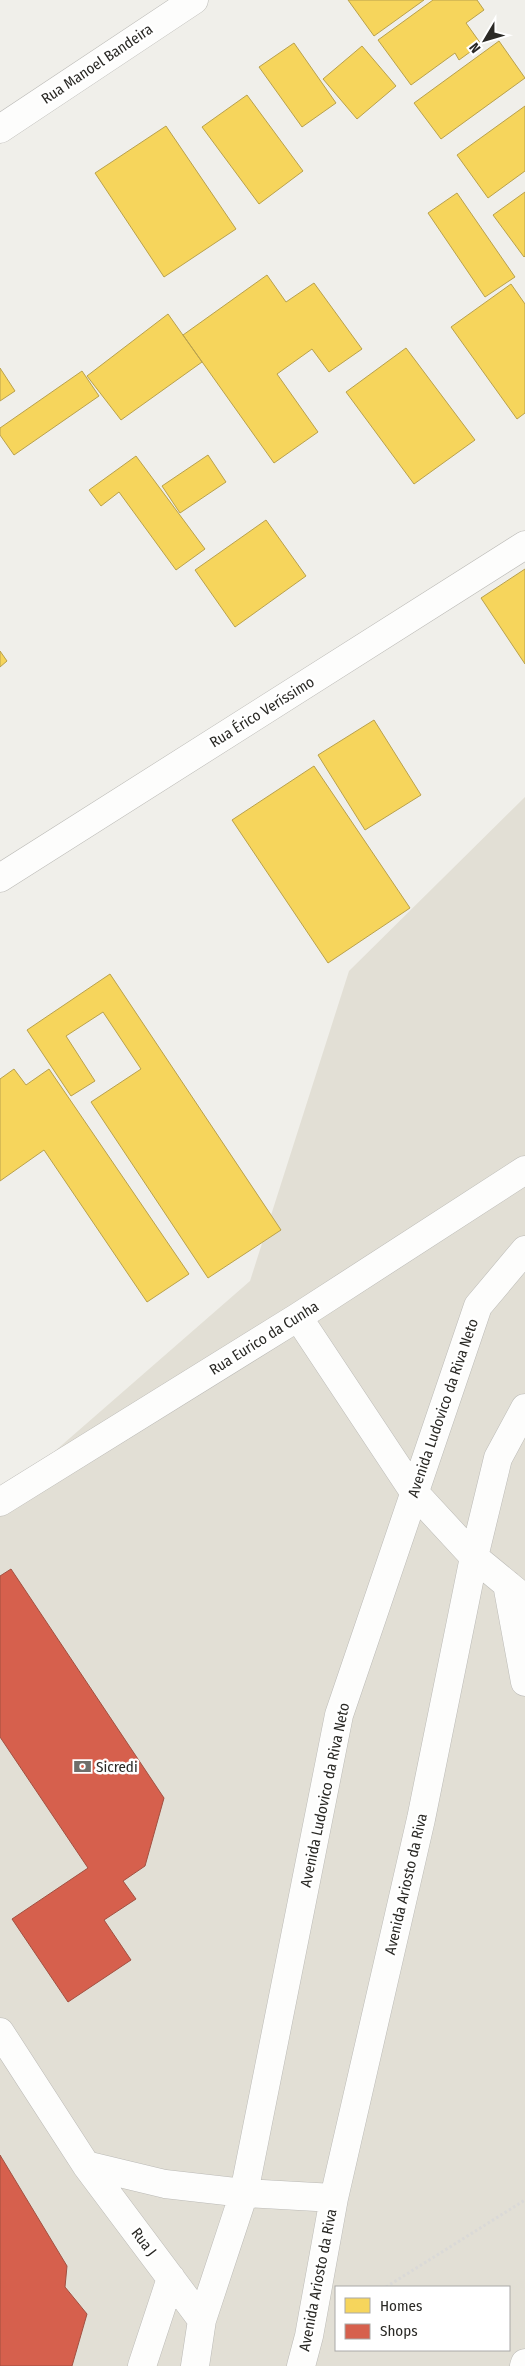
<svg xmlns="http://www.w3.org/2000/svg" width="525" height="2366" font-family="'Fira Sans Condensed',sans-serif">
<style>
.built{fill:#e2dfd5;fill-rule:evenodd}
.homes{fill:#f6d55c;stroke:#b9a14c}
.shops{fill:#d6604d;stroke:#a25041}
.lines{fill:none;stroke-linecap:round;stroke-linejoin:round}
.minor-casing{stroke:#bbbab6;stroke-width:29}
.path{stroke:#dad9d7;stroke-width:3;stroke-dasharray:2.5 2.5;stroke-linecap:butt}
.minor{stroke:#fdfdfc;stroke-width:28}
.labels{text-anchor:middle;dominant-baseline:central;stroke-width:5;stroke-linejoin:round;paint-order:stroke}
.street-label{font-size:15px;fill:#2a2925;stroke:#fff}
.poi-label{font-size:15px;fill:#2a2925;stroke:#fff;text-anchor:start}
</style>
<rect width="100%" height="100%" fill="#f0efea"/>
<path class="built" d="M525,797v1569h-525v-867l250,-218 99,-310zM336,2287h173v63h-173z"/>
<path class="homes" d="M348,0h76l-50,36z
M433,0h44l7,10 -18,13 15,21 -22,16 -4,-7 -44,32 -33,-45z
M499,41l26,37 -84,61 -27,-36z
M294,43l42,60 -34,24 -43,-60z
M362,46l34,40 -39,33 -34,-40z
M247,95l56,76 -44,33 -57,-77z
M525,106v65l-37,27 -31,-43z
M166,126l70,103 -72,48 -69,-104z
M525,192v64l-1,1 -31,-42z
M457,193l58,84 -30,20 -57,-84z
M267,275l19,27 28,-19 48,66 -33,23 -17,-23 -35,25 41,58 -44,31 -91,-128z
M511,284l14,20v109l-8,6 -66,-92z
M168,314l34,48 -81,58 -34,-44z
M406,348l69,92 -61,44 -68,-92z
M0,368l15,23 -15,10z
M82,371l17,25 -85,59 -14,-20v-7z
M208,455l18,27 -46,31 -18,-27z
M136,456l69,93 -29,21 -57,-78 -18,14 -12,-16z
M266,520l40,56 -71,51 -40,-57z
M525,569v95l-44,-66z
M0,651l7,10 -7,6z
M374,720l47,75 -56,35 -47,-75z
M314,766l96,142 -82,55 -96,-143z
M110,974l171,256 -73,48 -117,-176 50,-33 -38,-57 -37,24 29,45 -24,15 -44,-66z
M14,1069l12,16 23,-16 140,205 -42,28 -103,-152 -44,31v-102z"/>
<path class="shops" d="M11,1569l153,229 -19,68 -22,15 13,18 -32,21 27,40 -63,42 -56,-83 76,-51 -88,-131v-161z
M0,2155l67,111 -2,21 22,27 -15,52h-72z"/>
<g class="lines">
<defs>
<path id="minor" d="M0,129l194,-129
M0,878l525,-333
M298,1317l116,175 60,65 51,42
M0,1502l298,-185 227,-147
M507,1584l18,98
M0,2032l86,133 116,155
M86,2165l79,19 79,9 90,5
M142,2366l29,-88
M195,2366l7,-46 42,-127 95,-478 139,-409 47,-56
M301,2366l8,-30 25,-138 87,-379 53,-262 24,-99 27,-50
M524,2366l1,-3"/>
</defs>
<use href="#minor" class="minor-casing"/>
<path class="path" d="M386,2287l139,-87"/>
<use href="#minor" class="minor"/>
</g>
<defs>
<symbol id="bank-bare" viewBox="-9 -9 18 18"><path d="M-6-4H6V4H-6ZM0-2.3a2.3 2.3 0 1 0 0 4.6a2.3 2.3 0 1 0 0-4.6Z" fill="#6f6e6a" stroke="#fff" stroke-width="2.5" paint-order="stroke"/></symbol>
</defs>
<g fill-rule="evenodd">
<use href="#bank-bare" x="70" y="1754" width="25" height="25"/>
</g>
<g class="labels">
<g class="street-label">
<text transform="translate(97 64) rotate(-34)">Rua Manoel Bandeira</text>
<text transform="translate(262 712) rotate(-32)">Rua Érico Veríssimo</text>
<text transform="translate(264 1338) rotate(-32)">Rua Eurico da Cunha</text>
<text transform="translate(443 1408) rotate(-71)">Avenida Ludovico da Riva Neto</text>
<text transform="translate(325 1795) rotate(-78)">Avenida Ludovico da Riva Neto</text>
<text transform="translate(406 1884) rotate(-77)">Avenida Ariosto da Riva</text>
<text transform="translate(144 2242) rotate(53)">Rua J</text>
<text transform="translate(318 2280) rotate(-79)">Avenida Ariosto da Riva</text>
</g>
<g class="poi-label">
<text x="96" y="1767">Sicredi</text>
</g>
</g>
<rect x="335" y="2286" width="175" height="65" fill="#ffffff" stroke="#aaa9a8"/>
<rect x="345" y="2298" width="25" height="15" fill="#f6d55c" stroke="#aaa9a8"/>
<text x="380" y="2311" font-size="15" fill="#2a2925">Homes</text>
<rect x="345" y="2324" width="25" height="15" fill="#d6604d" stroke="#aaa9a8"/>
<text x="380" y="2336" font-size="15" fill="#2a2925">Shops</text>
<g transform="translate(485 40) rotate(232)" stroke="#ffffff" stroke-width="4" paint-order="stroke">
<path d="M0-4L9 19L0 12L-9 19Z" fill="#2a2925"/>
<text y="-8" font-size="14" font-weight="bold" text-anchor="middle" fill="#2a2925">N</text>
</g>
</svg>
